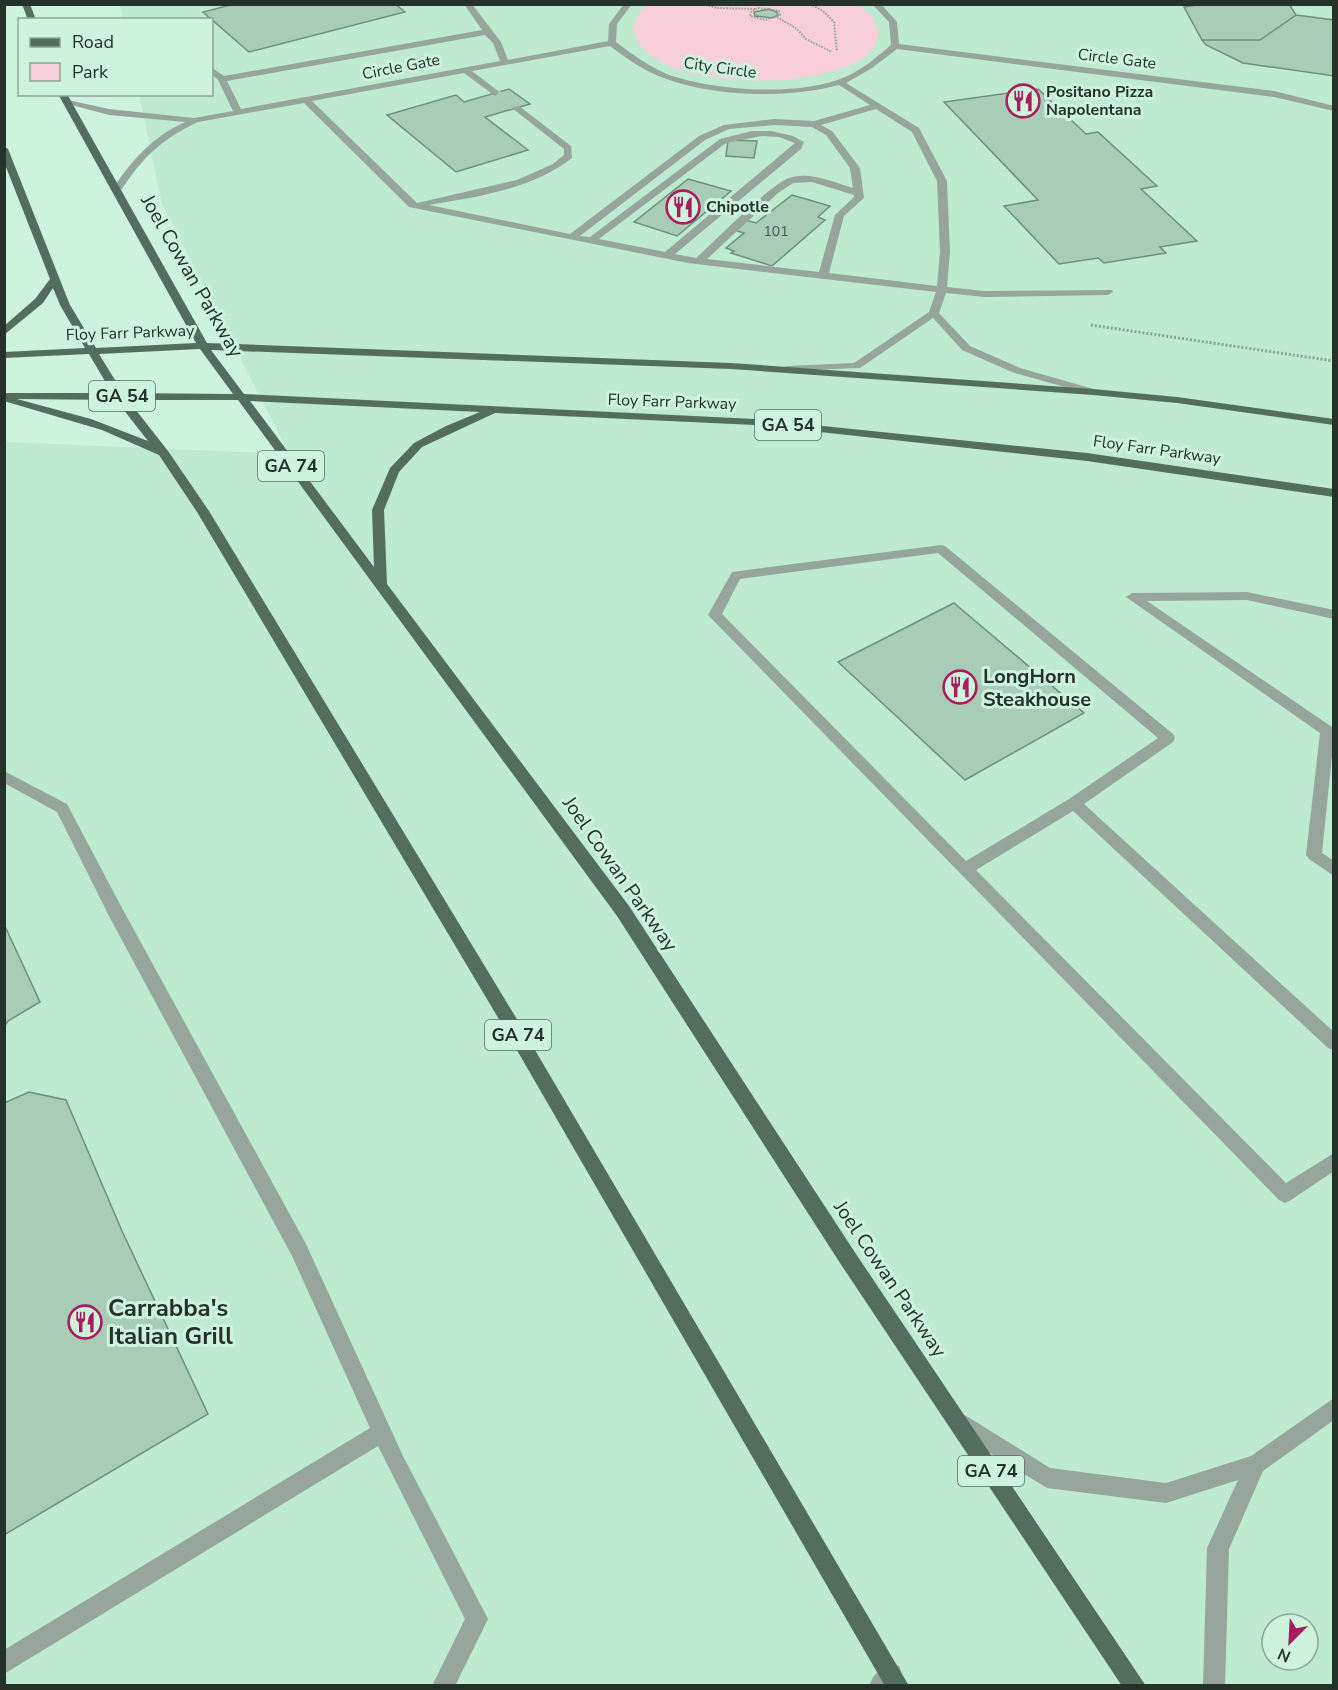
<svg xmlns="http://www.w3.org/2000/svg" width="1338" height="1690" font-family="'Nunito Sans',sans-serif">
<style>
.built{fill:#beeacf;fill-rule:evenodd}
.green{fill:#f7ceda}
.building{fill:#a9ccb6;stroke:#6e907b;stroke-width:1.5}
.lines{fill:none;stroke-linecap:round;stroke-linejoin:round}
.minor-tunnel{stroke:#acccb8;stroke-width:9;stroke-dasharray:9 4.5;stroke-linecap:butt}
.path-far1{stroke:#88a392;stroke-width:2;stroke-dasharray:1.5 1.5;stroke-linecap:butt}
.path{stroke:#88a392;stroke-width:3;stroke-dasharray:2 2;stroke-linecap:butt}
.minor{fill:#96a69c;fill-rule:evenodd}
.major{fill:#536e5d;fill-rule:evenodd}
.labels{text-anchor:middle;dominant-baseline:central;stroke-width:6;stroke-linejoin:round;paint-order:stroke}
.far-number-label{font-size:14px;fill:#45584c}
.far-street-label{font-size:16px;fill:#243229;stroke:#cef3dc}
.far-poi-label{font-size:16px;font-weight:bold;fill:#243229;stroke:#cef3dc;text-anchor:start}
.shield{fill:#cef3dc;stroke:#576c5f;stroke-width:1.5}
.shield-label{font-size:18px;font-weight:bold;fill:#243229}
.street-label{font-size:20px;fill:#243229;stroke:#cef3dc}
.poi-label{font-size:20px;font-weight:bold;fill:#243229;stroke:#cef3dc;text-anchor:start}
.near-poi-label{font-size:24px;font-weight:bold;fill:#243229;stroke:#cef3dc;text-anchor:start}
</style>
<rect width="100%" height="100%" fill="#cef3dc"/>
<path class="built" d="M120,5h1213v1680l-1328,1v-1244l284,12 -127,-250 -23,-109 73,-1v-74l-89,-1zM1272,1624h36v36h-36z"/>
<path class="green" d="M858,4l15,13 6,17c-2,5 -4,12 -7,16 -37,42 -199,41 -232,-5 -3,-5 -5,-12 -7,-17l7,-17 10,-6z"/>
<path class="building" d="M234,4h161l10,8 -156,40 -46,-40z
M1205,4h84l7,11 -36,25h-58l-18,-33z
M769,9l8,3 1,3 -6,3 -17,-2 -1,-4z
M1296,15l38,5v56l-91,-13 -37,-18 -4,-5h58z
M509,89l21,15 -45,13 43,33 -72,22 -69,-57 69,-20 8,7z
M1038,89l48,45 12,-2 59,54 -16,3 56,52 -37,6 6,6 -62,10 -6,-5 -39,6 -55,-58 34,-6 -94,-98z
M728,140l29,1 -3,17 -28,-2z
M688,179l43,12 -54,45 -43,-14z
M792,195l38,11 -12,11 7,3 -53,46 -41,-13 3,-2 -8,-3 18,-15 -10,-3 12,-10 10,3z
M954,603l130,110 -119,67 -127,-118z
M4,924l36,78 -32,19 -4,6z
M29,1092l37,8 56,131 86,183 -204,121v-432z"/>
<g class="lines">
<path class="minor-tunnel" d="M495,93l21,15"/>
<path class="path-far1" d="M703,4l14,4 38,1
M810,4l13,7 11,11 3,29
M758,8l21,3 1,4 -15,5 -15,-4 1,-4z
M777,17l20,12 9,10 26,13"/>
<path class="path" d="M1091,325l243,36"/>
<path class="minor" d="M464,4h8l29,38 7,18 100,-19 1,-17 15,-20h8l-15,20 -1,18c16,12 32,24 51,32 45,17 134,23 178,3 17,-7 32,-20 46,-32l-2,-23 -17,-18h9l16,18 2,22 375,47 60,15v5l-60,-14 -377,-48 -25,19 -26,15 73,45 28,53 3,71 -3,35 37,4 128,-1 1,2 -5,3 -124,2 -38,-4 -7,20 31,33 50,22 77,22v4l-4,1 -81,-23 -50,-22 -29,-32 -73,50 -76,3v-4l4,-1 66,-3 75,-51 7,-20 -248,-29 -279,-56 -105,-104 -106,19c-38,18 -55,35 -78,70h-6l-2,-2c20,-30 40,-53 73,-68l-76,-7 -45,-12 4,-3 41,9 85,9 39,-7 -15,-31 -6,-6v-6l12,8 258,-46zM485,35l8,8 7,18 -259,48 -14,-28zM610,46c16,12 33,24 51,31 50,20 126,22 178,8l31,20 -56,16 -39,-2 -51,6 -25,11 -129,98 -141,-29c49,-8 103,-16 143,-47l-1,-12 -52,-40 -7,2 52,41v6l-11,9 -36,16 -100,23 -105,-102 152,-28 31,23 4,-3 -1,-2 -26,-20zM876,109l36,23 25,49 3,71 -3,34 -108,-13 15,-57 20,-18 -4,-30 -28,-37 -11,-6zM775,125l37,2 14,8 24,33 3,20c-20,-6 -44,-17 -64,-10 -20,7 -74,63 -93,80l-21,-4 126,-105 3,-7 -11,-6 -22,-5h-19l-32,8 -130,98 -10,-1 125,-96 24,-11zM762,136l17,1 16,6 -130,109 -66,-13 127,-96zM812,182l42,13v2l-19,18 -16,57 -112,-13 71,-66 15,-10z
M941,545l4,1 228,188 2,4 -2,4 -89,62 250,228v18l-6,-2 -255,-237 -97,59 310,313 48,-30v18l-43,29 -6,3 -6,-3 -571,-585 24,-43zM938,553l220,185 -89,61 -103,62 -244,-247 18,-35z
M1247,592l87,18v9l-87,-19 -100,1 185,126 2,9 -12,117 12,8v15l-25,-17 -3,-4 14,-122 -194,-136 6,-4z
M4,771l63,33 55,104 184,336 97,212 85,163 -33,67h-23l33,-67 -87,-173 -374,228v-24l366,-222 -78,-172 -182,-338 -53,-106 -53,-29z
M1334,1398v22l-71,51 -34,78 -4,137h-22l4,-138 31,-68 -72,23 -119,-15 -93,-57 -3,-7 3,-7 7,-3 7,3 82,51 116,15 85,-27z
M891,1663l8,3 3,8 -6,12h-27c4,-11 11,-19 22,-23z"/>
<path class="major" d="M22,4h8l6,16h-8z
M58,94h9l140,249 524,20 362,26 84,8 157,22v6l-157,-22 -84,-8 -362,-26 -520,-19 33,44 511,25 332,34 247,36v8l-247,-36 -332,-36 -260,-12 -73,34 -23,25 -15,38 3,74 242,322 225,345 292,435h-24l-282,-423 -223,-347 -379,-516h-110l40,51 41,60 306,505 394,670h-24l-382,-660 -306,-514 -38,-57 -57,-25 -98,-29v-8h108l-23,-39 -85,4v-6l81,-4 -25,-43 -7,-17 -10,15 -39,32v-9l31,-27 15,-20 -46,-117v-16l4,3 62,156 26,43 100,-5zM200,349l33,45 -110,-1 -24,-39zM17,399l99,1 32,41 -57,-22zM250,401l230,11 -34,14 -32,17 -24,25 -18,42 2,57z"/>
</g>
<defs>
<symbol id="restaurant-ring" viewBox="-11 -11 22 22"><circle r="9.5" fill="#cef3dc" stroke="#a91d5f" stroke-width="1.5"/><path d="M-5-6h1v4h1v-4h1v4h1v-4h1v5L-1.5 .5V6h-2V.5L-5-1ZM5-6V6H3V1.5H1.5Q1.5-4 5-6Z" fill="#a91d5f"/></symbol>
</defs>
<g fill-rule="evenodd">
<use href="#restaurant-ring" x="1004" y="82" width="38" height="38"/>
<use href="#restaurant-ring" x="664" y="188" width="38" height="38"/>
<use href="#restaurant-ring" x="941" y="668" width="38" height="38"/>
<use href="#restaurant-ring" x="66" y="1303" width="38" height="38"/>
</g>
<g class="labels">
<g class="far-number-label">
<text x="776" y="231">101</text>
</g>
<g class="far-street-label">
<text transform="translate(1117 59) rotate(7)">Circle Gate</text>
<text transform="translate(401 67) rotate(-11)">Circle Gate</text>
<text transform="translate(720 68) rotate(8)">City Circle</text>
<text transform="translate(130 333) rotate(-2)">Floy Farr Parkway</text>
<text transform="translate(672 402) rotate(2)">Floy Farr Parkway</text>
<text transform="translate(1157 450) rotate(8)">Floy Farr Parkway</text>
</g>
<g class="far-poi-label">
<text x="1046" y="92">Positano Pizza<tspan x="1046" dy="18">Napolentana</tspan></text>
<text x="706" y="207">Chipotle</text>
</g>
<g class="shield">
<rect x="89" y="381" width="66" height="30" rx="4.5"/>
<rect x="755" y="410" width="66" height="30" rx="4.5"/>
<rect x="258" y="451" width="66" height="30" rx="4.5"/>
<rect x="485" y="1020" width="66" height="30" rx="4.5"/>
<rect x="958" y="1456" width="66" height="30" rx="4.5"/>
</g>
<g class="shield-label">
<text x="122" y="396">GA 54</text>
<text x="788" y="425">GA 54</text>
<text x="291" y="466">GA 74</text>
<text x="518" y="1035">GA 74</text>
<text x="991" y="1471">GA 74</text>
</g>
<g class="street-label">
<text transform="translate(192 276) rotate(60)">Joel Cowan Parkway</text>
<text transform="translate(620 874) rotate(55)">Joel Cowan Parkway</text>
<text transform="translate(890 1279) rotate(56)">Joel Cowan Parkway</text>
</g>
<g class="poi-label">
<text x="983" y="676">LongHorn<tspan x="983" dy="23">Steakhouse</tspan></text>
</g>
<g class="near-poi-label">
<text x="108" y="1308">Carrabba's<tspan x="108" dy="28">Italian Grill</tspan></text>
</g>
</g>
<rect width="1338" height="1690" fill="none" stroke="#243229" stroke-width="12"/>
<rect x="18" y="18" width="195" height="78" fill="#cef3dc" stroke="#8aa694" stroke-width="1.5"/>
<rect x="30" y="38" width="30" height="9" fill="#536e5d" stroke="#8aa694" stroke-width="1.5"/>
<text x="72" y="48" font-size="18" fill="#243229">Road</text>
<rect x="30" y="63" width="30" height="18" fill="#f7ceda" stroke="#8aa694" stroke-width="1.5"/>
<text x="72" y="78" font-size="18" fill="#243229">Park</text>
<g transform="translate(1290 1642) rotate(204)"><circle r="28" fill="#cef3dc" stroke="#8aa694" stroke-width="1.5"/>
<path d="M0-4.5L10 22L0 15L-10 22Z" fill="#a91d5f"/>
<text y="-9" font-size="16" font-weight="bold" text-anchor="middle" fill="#243229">N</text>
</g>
</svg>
